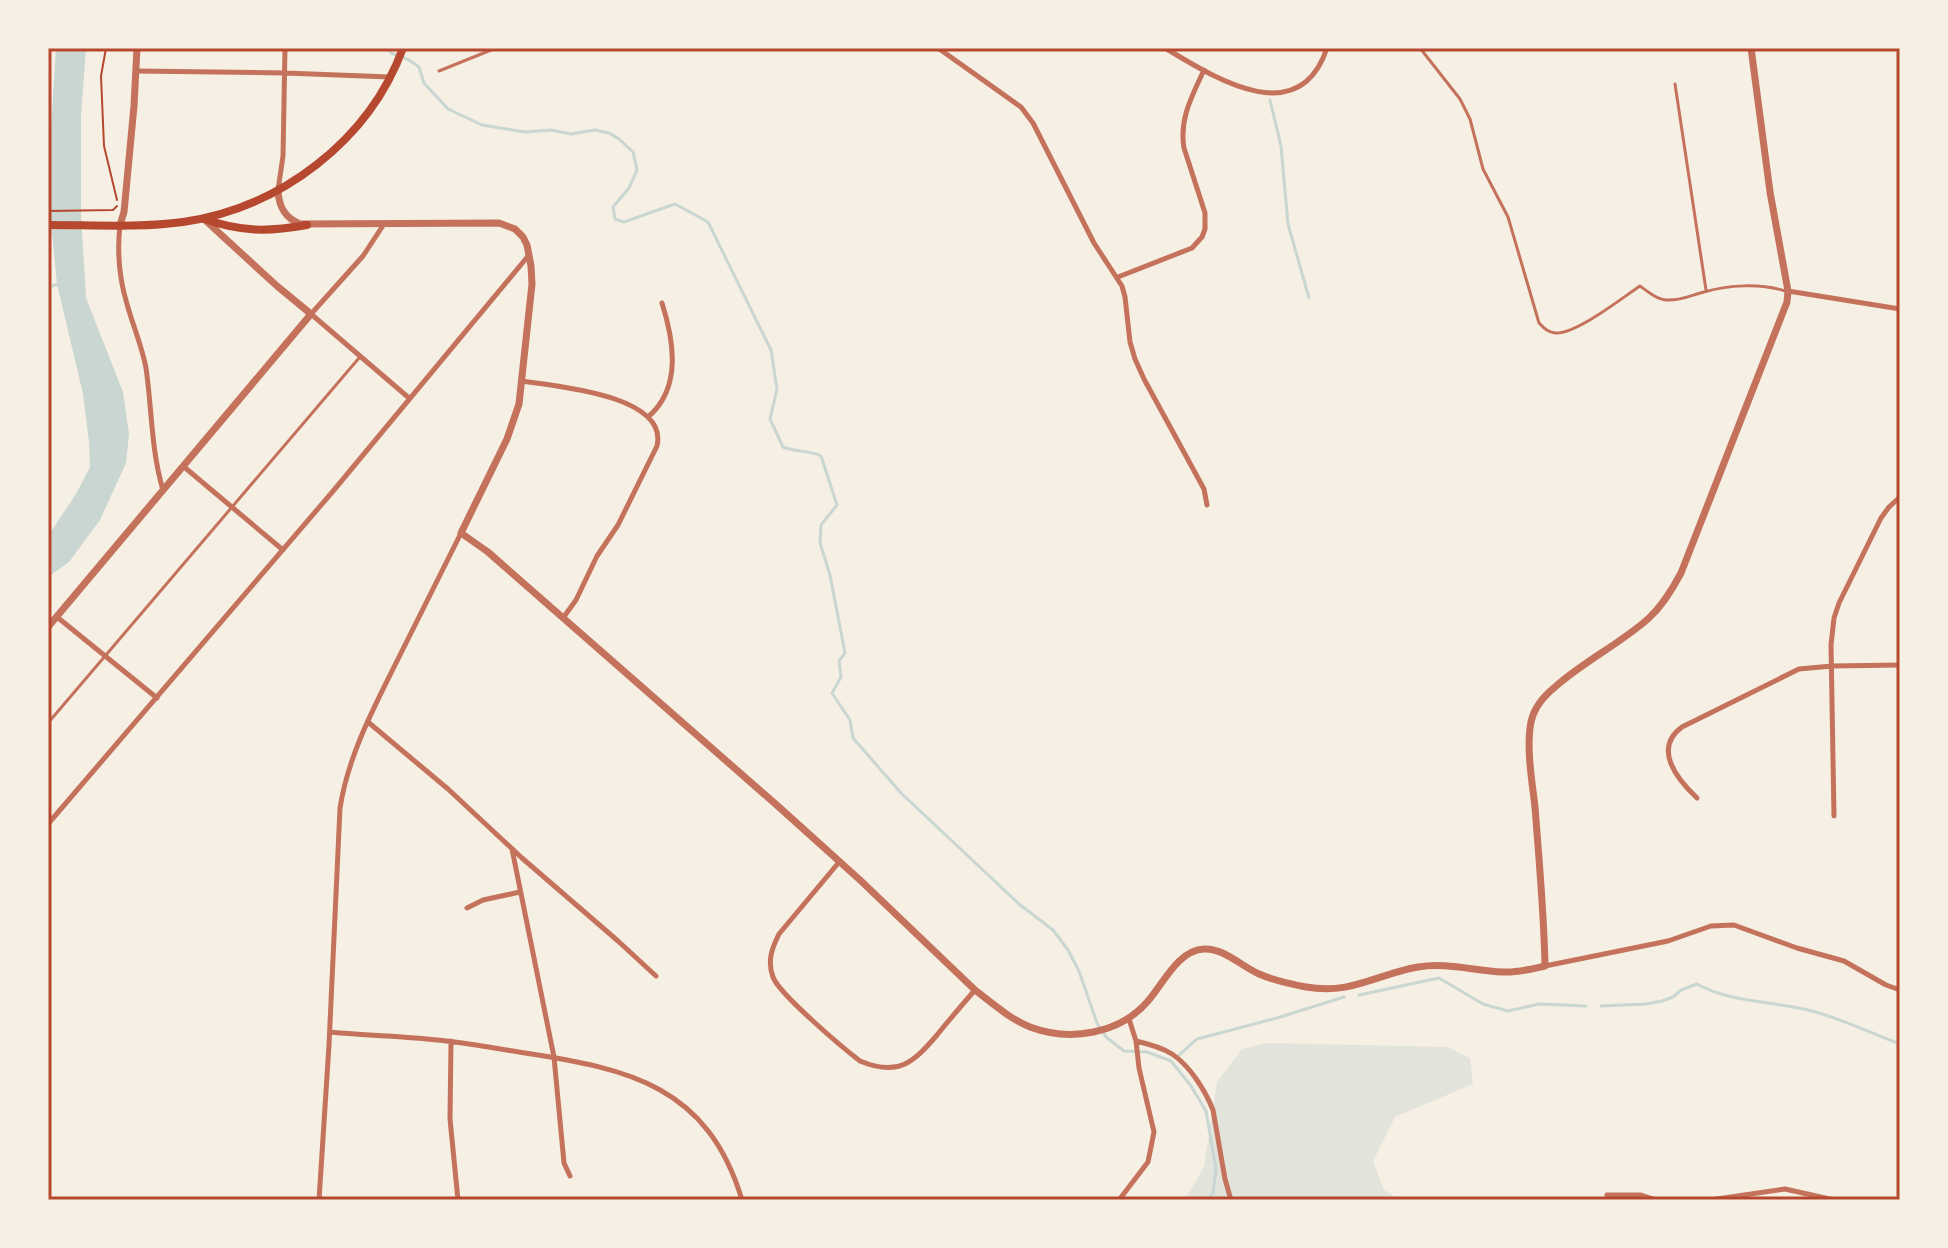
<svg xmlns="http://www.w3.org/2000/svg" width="1948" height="1248" font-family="'DM Sans',sans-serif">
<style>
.green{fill:#e2e4dc}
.water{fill:#c9d6d2}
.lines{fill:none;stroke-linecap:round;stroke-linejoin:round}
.stream{stroke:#c9d6d2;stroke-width:3}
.path{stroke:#b5482f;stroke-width:2}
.service{stroke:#c5725c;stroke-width:3}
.minor{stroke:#c5725c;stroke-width:5}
.tertiary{stroke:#c5725c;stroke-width:7}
.primary{stroke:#b5482f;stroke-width:8}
.neatline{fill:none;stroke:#b5482f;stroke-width:3}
</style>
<rect width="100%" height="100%" fill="#f6efe4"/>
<path class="green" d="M1268,1043l179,4 23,11 3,26 -78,33 -22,44 11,29 16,10h-215l19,-33 13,-85 25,-33z"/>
<path class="water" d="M56,48h30l-5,68v98l5,84 37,94 6,42 -3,29 -26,57 -31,42 -21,15v-41l28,-42 14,-27 -1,-25 -6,-48 -26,-110 -6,-61 -2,-63z"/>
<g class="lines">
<path class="stream" d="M388,48l3,5 18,7 10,7 5,16 24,26 34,16 43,7 26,-2 20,4 24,-4 14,3 10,6 14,13 4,18 -8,18 -16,19 2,12 9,3 51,-18 33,18 63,128 6,39 -7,30 13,28c12,5 30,4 38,9l16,49 -16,20 -1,18 10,32 15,78 -6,8 2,16 -9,16 18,27 3,18 48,55 118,111 34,26 15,20 11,21 18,52 9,14 18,14 23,1 24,9 20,25 15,25 10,58 -3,24 -5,7
M1270,100l11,46 7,78 21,74
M48,287l11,-3
M1359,995l80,-17 44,26 25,7 31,-7 47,2
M1601,1006l45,-2 16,-3 11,-4 8,-7 16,-6c34,19 78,17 115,27 30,8 59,22 88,33
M1179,1055l18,-16 80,-21 67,-21"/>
<path class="path" d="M106,48l-5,28 3,70 13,54
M48,211l65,-1 4,-4"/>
<path class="service" d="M1420,48l40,51 10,20 13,50 25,48 31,106c5,5 8,9 16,10 20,2 67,-35 85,-47 8,6 18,14 27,14 13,1 25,-5 37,-8 25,-7 56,-9 81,-1
M439,71l57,-23
M1675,84l31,206
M48,723l311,-365"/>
<path class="minor" d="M938,48l83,59 12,16 61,120 28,43 3,11 5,45 5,17 9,20 60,110 3,16
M1165,48c50,30 134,84 162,0
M136,71l149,2 105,4
M278,190l5,-34 2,-108
M384,224l-21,32 -52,58 98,84
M120,225c-3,27 -1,53 7,79 6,22 15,42 19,64 6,41 5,82 17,122
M1118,277l74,-29 10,-11 3,-8v-16l-21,-65c-5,-29 8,-52 20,-78
M1788,291l112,18
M522,381c33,5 147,14 135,65l-39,79 -21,31 -21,44 -13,18
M648,417c34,-29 26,-76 14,-114
M183,466l100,84
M57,617l100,81
M368,722l80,67 74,69 96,83 38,35
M1697,798c-19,-18 -45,-49 -15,-71l117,-58 33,-3 68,-1
M1834,816l-3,-171 3,-27 5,-15 42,-85 8,-11 11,-10
M48,824l286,-334 195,-235
M512,849l42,208 10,106 6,13
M840,861l-61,73c-7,14 -12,27 -6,43 6,17 70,71 87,84 38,16 53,2 77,-26 12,-15 25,-30 38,-45
M467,908l16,-8 37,-8
M1545,966l123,-25 43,-15 23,-1 63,23 47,13 42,24 14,5
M330,1032c39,4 78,4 116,9 27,3 53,8 79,12 104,16 183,33 217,147
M451,1041l-1,78 8,81
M1136,1041c13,3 25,6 36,13 18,12 33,36 41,56l12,69 6,21
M1607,1195h34l15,5
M319,1200l10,-155 11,-237c8,-51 32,-97 55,-143 22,-44 44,-88 66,-132
M1119,1200l29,-38 6,-30 -15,-64 -3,-27 -7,-22
M1710,1200l75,-11 49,11"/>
<path class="tertiary" d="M278,191c1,16 7,27 22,33l199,-1 16,6 8,8 4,8 4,21 1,18 -13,120 -12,35 -46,94 27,19 292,256 80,72 115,110c17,13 35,29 55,37 40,15 90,7 118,-26 15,-17 30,-51 56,-52 20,-1 37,17 55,25 14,6 31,10 47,13 45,8 71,-13 112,-20 29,-5 56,4 85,5 14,1 28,-3 42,-6 -1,-53 -6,-106 -10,-159 -3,-26 -9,-60 -4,-85 3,-15 13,-26 24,-35 29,-26 65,-43 94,-69 14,-13 23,-28 32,-45l106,-271 1,-11 -18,-99 -19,-144
M120,225l4,-13 10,-106 3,-58
M48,627l263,-313 -34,-28 -72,-66"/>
<path class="primary" d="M204,219c38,13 63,13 103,6
M48,225c45,0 91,3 135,-3 97,-14 186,-81 220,-174"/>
</g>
<rect width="1948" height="1248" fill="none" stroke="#f6efe4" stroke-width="100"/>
<rect x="50" y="50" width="1848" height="1148" class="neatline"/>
</svg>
